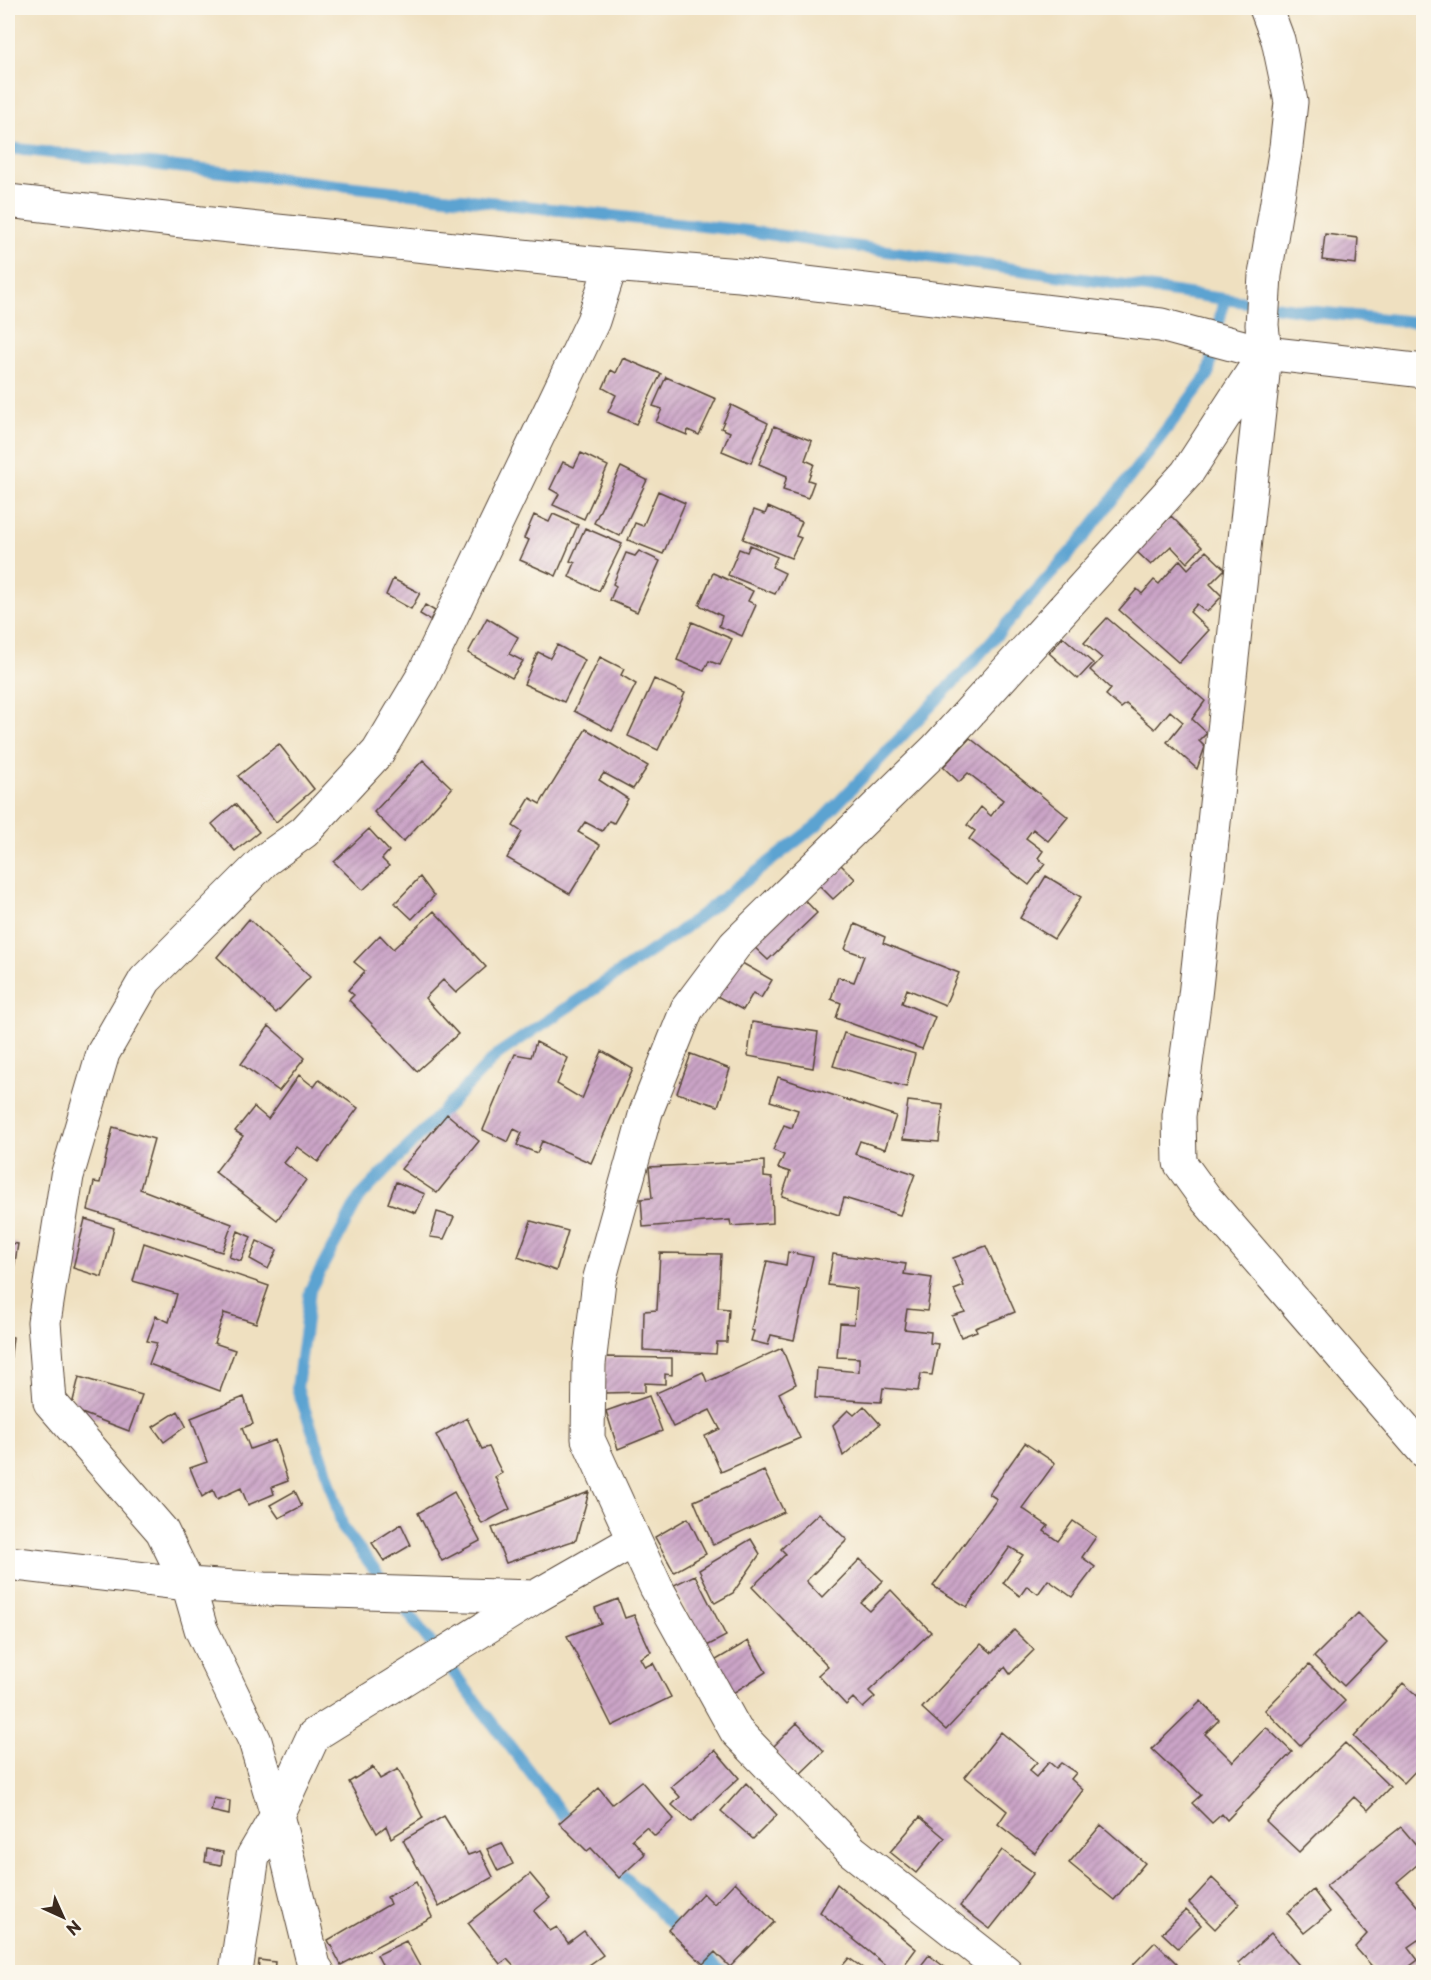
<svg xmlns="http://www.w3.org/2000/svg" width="1431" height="1980" font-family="'Playpen Sans',sans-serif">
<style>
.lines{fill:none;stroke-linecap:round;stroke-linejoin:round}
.stream{stroke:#5ba3d1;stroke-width:12}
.building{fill:url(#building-hatch)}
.minor-casing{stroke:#564536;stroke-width:35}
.minor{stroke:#fff;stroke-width:33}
</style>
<defs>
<pattern id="building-hatch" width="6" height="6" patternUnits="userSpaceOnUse" patternTransform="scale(1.5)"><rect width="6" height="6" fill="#cba4c7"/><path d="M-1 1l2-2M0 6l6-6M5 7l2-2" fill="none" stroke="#a686a1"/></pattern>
</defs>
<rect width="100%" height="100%" fill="#fbf7ec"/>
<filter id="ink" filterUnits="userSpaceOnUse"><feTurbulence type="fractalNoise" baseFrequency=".0167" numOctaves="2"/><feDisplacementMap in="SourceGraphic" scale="12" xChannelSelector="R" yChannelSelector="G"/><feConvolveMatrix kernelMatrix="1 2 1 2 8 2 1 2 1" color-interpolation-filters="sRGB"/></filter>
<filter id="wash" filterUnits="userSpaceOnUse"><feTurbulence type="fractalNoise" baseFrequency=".008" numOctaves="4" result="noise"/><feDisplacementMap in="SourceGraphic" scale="24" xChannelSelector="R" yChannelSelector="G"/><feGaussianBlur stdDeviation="1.35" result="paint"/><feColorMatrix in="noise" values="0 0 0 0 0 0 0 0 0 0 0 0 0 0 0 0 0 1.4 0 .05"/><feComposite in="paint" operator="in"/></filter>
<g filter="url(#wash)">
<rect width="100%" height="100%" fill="#efe0c0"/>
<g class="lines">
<path class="stream" d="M8,148l739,83 568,81 109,11
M577,1829l-16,-16 -218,-285 -19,-65 -27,-75 13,-98 49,-92 139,-144 177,-119 141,-109 154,-161 113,-127 125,-163 16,-76
M613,1865l70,70
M698,1950l26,22"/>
</g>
<g id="blocks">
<path class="building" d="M1325,234l33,4 -2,26 -34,-4z
M623,358l38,16 -25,50 -28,-12 8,-17 -13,-7 8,-18 5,3z
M666,377l50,22 -17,36 -11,-5 -1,5 -31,-13 6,-13 -9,-3z
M731,405l37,18 -17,40 -29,-12 8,-19 -9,-4z
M774,426l38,15 -7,19 9,4 -6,16 6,2 -6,16 -25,-8 4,-14 -28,-12z
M581,453l27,13 -24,53 -31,-14 6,-11 -9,-5 13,-27 11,5z
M621,467l26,13 -27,56 -26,-13z
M658,491l27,12 -22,51 -35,-14 7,-17 8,3z
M768,507l34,15 -6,14 5,2 -10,20 -48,-19 11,-29 11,4z
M553,514l25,11 -22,51 -36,-16 9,-20 -5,-2 10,-23 15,7z
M1171,516l31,31 -15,16 -16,-17 -20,19 -15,-14z
M585,528l37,16 -23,47 -30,-14 6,-14 -5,-2z
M750,545l27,12 -5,10 13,6 -10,21 -47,-19 11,-26 8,3z
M639,551l21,10 -23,51 -27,-12 6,-14 -3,-2 13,-31 9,3z
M1206,551l19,18 -15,15 12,12 -15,16 -10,-8 -7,8 19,18 -30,33 -60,-53 18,-21 5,5 12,-14 5,4 21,-24 8,9z
M713,573l40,18 -5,10 8,4 -14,31 -23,-10 3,-10 -23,-11z
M393,579l27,14 -9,16 -25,-14z
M425,605l10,6 -5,9 -10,-6z
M487,618l31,19 -9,17 14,7 -11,17 -44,-25z
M1107,618l98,83 -13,18 15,14 -8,8 6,6 -8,22 -30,-27 16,-20 -13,-11 -15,18 -29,-25 -5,4 -15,-13 5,-6 -21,-19 12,-12 -18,-15z
M692,622l40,17 -12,26 -11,-4 -5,10 -27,-11z
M1063,637l30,26 -15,16 -29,-26z
M557,645l28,15 -21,42 -40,-18 14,-32 12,6z
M600,657l24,12 -3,6 15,9 -24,47 -38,-20z
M654,679l31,14 -27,57 -30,-14z
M586,729l62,37 -15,23 -29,-16 -5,7 29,19 -14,24 -5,-2 -7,10 -17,-9 -7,10 22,13 -30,49 -63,-36 15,-26 -9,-6 17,-28 10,6z
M970,738l98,79 -20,24 -15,-12 -7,9 17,13 -5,7 7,6 -16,21 -60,-46 6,-8 -8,-6 14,-18 10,9 12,-16 -35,-27 -9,9 -16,-15z
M279,744l35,45 -38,33 -38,-46z
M423,760l29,28 -49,54 -29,-30z
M235,804l24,28 -24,19 -23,-27z
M369,829l20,22 -7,8 7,7 -26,24 -29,-28z
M839,863l16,16 -22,20 -15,-15z
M1046,876l35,21 -27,42 -34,-21z
M420,877l14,19 -22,23 -17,-16z
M802,897l15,16 -49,47 -16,-15z
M434,911l52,56 -30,26 -13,-13 -18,18 33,36 -41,37 -68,-71 5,-5 -6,-5 17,-19 -11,-9 26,-27 13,14z
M249,919l61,58 -34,36 -59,-56z
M855,924l30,13 -2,6 76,30 -14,32 -38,-16 -5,14 33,14 -13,32 -86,-31 5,-15 -10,-4 7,-22 16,5 10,-26 -19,-7z
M735,959l37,21 -11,18 -8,-5 -10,17 -30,-16z
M752,1022l66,10 -5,36 -65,-12z
M269,1026l36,32 -26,33 -38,-27z
M844,1033l71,21 -9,33 -73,-21z
M536,1042l32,16 -11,26 25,15 20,-48 31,18 -42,94 -49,-22 -5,12 -20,-8 5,-12 -8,-4 -6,13 -25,-12 32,-76 16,3z
M691,1054l39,15 -12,37 -41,-13z
M299,1075l15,12 5,-7 39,28 -40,54 -21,-15 -13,16 22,17 -29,40 -62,-48 28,-36 -8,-5 19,-24 14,12z
M778,1077l118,39 -11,33 -25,-8 -5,13 60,20 -15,41 -56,-17 -5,17 -57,-19 8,-24 -12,-4 6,-13 -11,-5 11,-25 8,3 6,-18 -28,-9z
M908,1101l35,4 -4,37 -36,-3z
M447,1114l32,27 -42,52 -36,-24z
M113,1127l41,12 -14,50 92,35 -10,28 -134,-42 6,-28 6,1z
M764,1161v16l8,1 1,45 -42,3 -1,-6 -87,7 -2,-28 11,-1 -3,-31z
M396,1182l29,12 -9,19 -28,-10z
M437,1212l17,5 -10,22 -14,-2z
M85,1219l29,9 -12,49 -29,-9z
M531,1221l37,10 -12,40 -38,-14z
M238,1231l13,6 -10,24 -12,-4z
M257,1241l20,9 -9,19 -18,-10z
M8,1243l10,1 -9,54h-1z
M144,1243l125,43 -13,37 -32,-10 -10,30 21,7 -15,41 -71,-27 8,-21 -10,-2 9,-25 13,6 8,-28 -44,-13z
M986,1246l29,66 -40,16 2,3 -16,6 -9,-21 13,-4 -11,-22 10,-4 -11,-28z
M788,1252l25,5 -19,83 -23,-5 -3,10 -17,-4 3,-10 -3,-1 16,-69 19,4z
M660,1253l61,1 -3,54 11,1 -2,33h-10l-1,12 -73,-4 1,-39 13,-1z
M833,1254l73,10 -2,10 28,4 -5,33 -20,-2 -3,20 27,3 -1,11 8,1 -6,31 -11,-1 -3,17 -35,-3 -2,14 -66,-4 2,-30 42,4v-14l-22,-1 3,-34 14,1 3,-35 -29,-4z
M8,1336l5,1 -4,33h-1z
M782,1348l14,36 -17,9 21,45 -79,34 -16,-36 15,-7 -10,-19 -37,17 -17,-34 47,-21 4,10z
M605,1357l67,1v17l-7,-1v10l-20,-1v9l-41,1z
M79,1377l63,18 -13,36 -58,-22z
M649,1396l13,35 -44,18 -12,-38z
M244,1397l9,27 -11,4 8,21 25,-9 13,41 -16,6 2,7 -26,11 -7,-17 -24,11 -4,-9 -11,7 -12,-29 17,-6 -16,-44z
M864,1406l16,18 -37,32 -10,-31 15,-15 6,5z
M178,1411l8,15 -22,16 -11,-15z
M467,1418l15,31 7,-2 13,26 -7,4 15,32 -28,15 -46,-89z
M1025,1443l30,20 -33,45 26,18 -4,5 14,10 15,-20 23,16 -14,20 13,10 -23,30 -24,-17 -10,14 -11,-8 -7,10 -17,-13 20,-28 -13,-8 -43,60 -34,-21 64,-87 -8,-5z
M764,1471l20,41 -71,33 -19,-44z
M295,1491l7,15 -23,12 -9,-13z
M454,1492l26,49 -38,20 -24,-48z
M589,1492l-13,48 -70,23 -14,-35z
M819,1513l28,27 -41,41 16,17 38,-39 23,22 -22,22 9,8 21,-21 40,42 -62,59 6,6 -12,11 -10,-10 -7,7 -28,-30 10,-9 -76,-79 34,-33 -5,-5z
M688,1518l18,36 -32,18 -19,-35z
M401,1524l10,21 -27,16 -12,-18z
M751,1539l9,15 -27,39 -18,10 -16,-33z
M695,1575l31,61 -21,11 -31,-62z
M618,1599l7,19 9,-3 17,37 -11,6 5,9 8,-4 18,34 -59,29 -45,-90 34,-13 -6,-15z
M1358,1613l29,29 -43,44 -30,-29z
M1014,1630l20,20 -24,24 -5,-7 -59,63 -24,-22 59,-64 11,9z
M748,1641l18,31 -36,23 -19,-32z
M1309,1665l36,36 -45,45 -35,-36z
M1403,1683l21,19v60l-20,21 -50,-46z
M1201,1701l18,19 -14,14 28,28 33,-35 26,25 -65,68 -5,-6 -10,9 -20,-20 9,-8 -49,-46z
M797,1723l27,28 -26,25 -26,-28z
M1001,1732l36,30 -8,9 7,6 13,-15 7,6 5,-5 15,10 -5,6 12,11 -48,63 -37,-29 9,-13 -42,-34z
M1345,1743l45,44 -22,23 -14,-13 -55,55 -33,-31z
M715,1750l24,28 -48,44 -19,-17 8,-8 -9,-10z
M373,1767l7,12 18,-10 25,49 -32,20 -5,-12 -9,7 -28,-51z
M641,1781l33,38 -19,17 -9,-9 -14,12 13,15 -26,24 -28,-30 -4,3 -28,-28 40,-35 13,16z
M746,1783l31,32 -24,24 -32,-28z
M214,1798l16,3 -1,14 -18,-4z
M444,1816l24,39 12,-4 13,26 -54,30 -36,-67z
M920,1817l25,21 -29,35 -26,-21z
M1101,1825l44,38 -31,37 -45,-37z
M1401,1827l23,27v5l-27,23 21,25 6,-5v44l-6,-6 -10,7 10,13 -16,12h-25l-22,-25 12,-13 -41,-48z
M502,1843l11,21 -15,7 -11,-22z
M207,1849l16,3 -2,13 -16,-3z
M1002,1850l32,23 -44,56 -30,-23z
M530,1874l20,24 -16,13 16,20 7,-4 11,16 16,-12 19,24 -24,17h-60l-12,-13 -7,5 -32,-41z
M1212,1878l27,26 -24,25 -26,-26z
M416,1882l16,35 -91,48 -13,-25 62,-36 -3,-7z
M735,1882l39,40 -44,45 -15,-15 -12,12 -35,-34 35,-37 11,11z
M837,1884l79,65 -17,23h-5l-74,-60z
M1313,1890l17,22 -26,21 -17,-20z
M1186,1910l15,15 -23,23 -16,-15z
M1271,1933l34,39h-59l-8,-9z
M406,1941l17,31h-37l-9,-17z
M1155,1942l22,22 -9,8h-42z
M929,1955l22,17h-35z
M849,1958l19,14h-31z
M259,1960l16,2 -1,10h-16z"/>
</g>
</g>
<g filter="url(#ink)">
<use href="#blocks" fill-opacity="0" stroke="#564536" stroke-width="1.5"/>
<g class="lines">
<defs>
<path id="minor" d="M1266,8l12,32 13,62 -5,45 -21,128 -3,50 3,28 -3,31 -67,612 -16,120 1,47 26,36 218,252
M8,201l183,21 420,43 129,10 421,50 104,28 159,18
M8,1563l180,21 77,5 270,8
M236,1972l17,-116 24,-41 37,-80 221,-138 98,-56
M318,1972l-4,-6 -37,-151 -22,-74 -54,-112 -13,-45 -26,-53 -112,-129 -6,-80 23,-146 36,-123 42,-73 120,-120 39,-28 74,-80 44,-74 171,-357 18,-56
M1006,1972l-154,-121 -116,-120 -80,-144 -68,-148 1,-75 10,-83 47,-169 41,-103 48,-64 201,-196 251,-276 78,-120"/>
</defs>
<use href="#minor" class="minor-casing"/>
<use href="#minor" class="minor"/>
</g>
</g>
<rect width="1431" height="1980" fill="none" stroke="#fbf7ec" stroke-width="30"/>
<g transform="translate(63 1917) rotate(135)" stroke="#fbf7ec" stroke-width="4.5" paint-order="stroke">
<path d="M0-4.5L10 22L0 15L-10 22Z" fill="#3b2a1e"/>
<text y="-9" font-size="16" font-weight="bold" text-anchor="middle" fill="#3b2a1e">N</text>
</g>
</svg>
